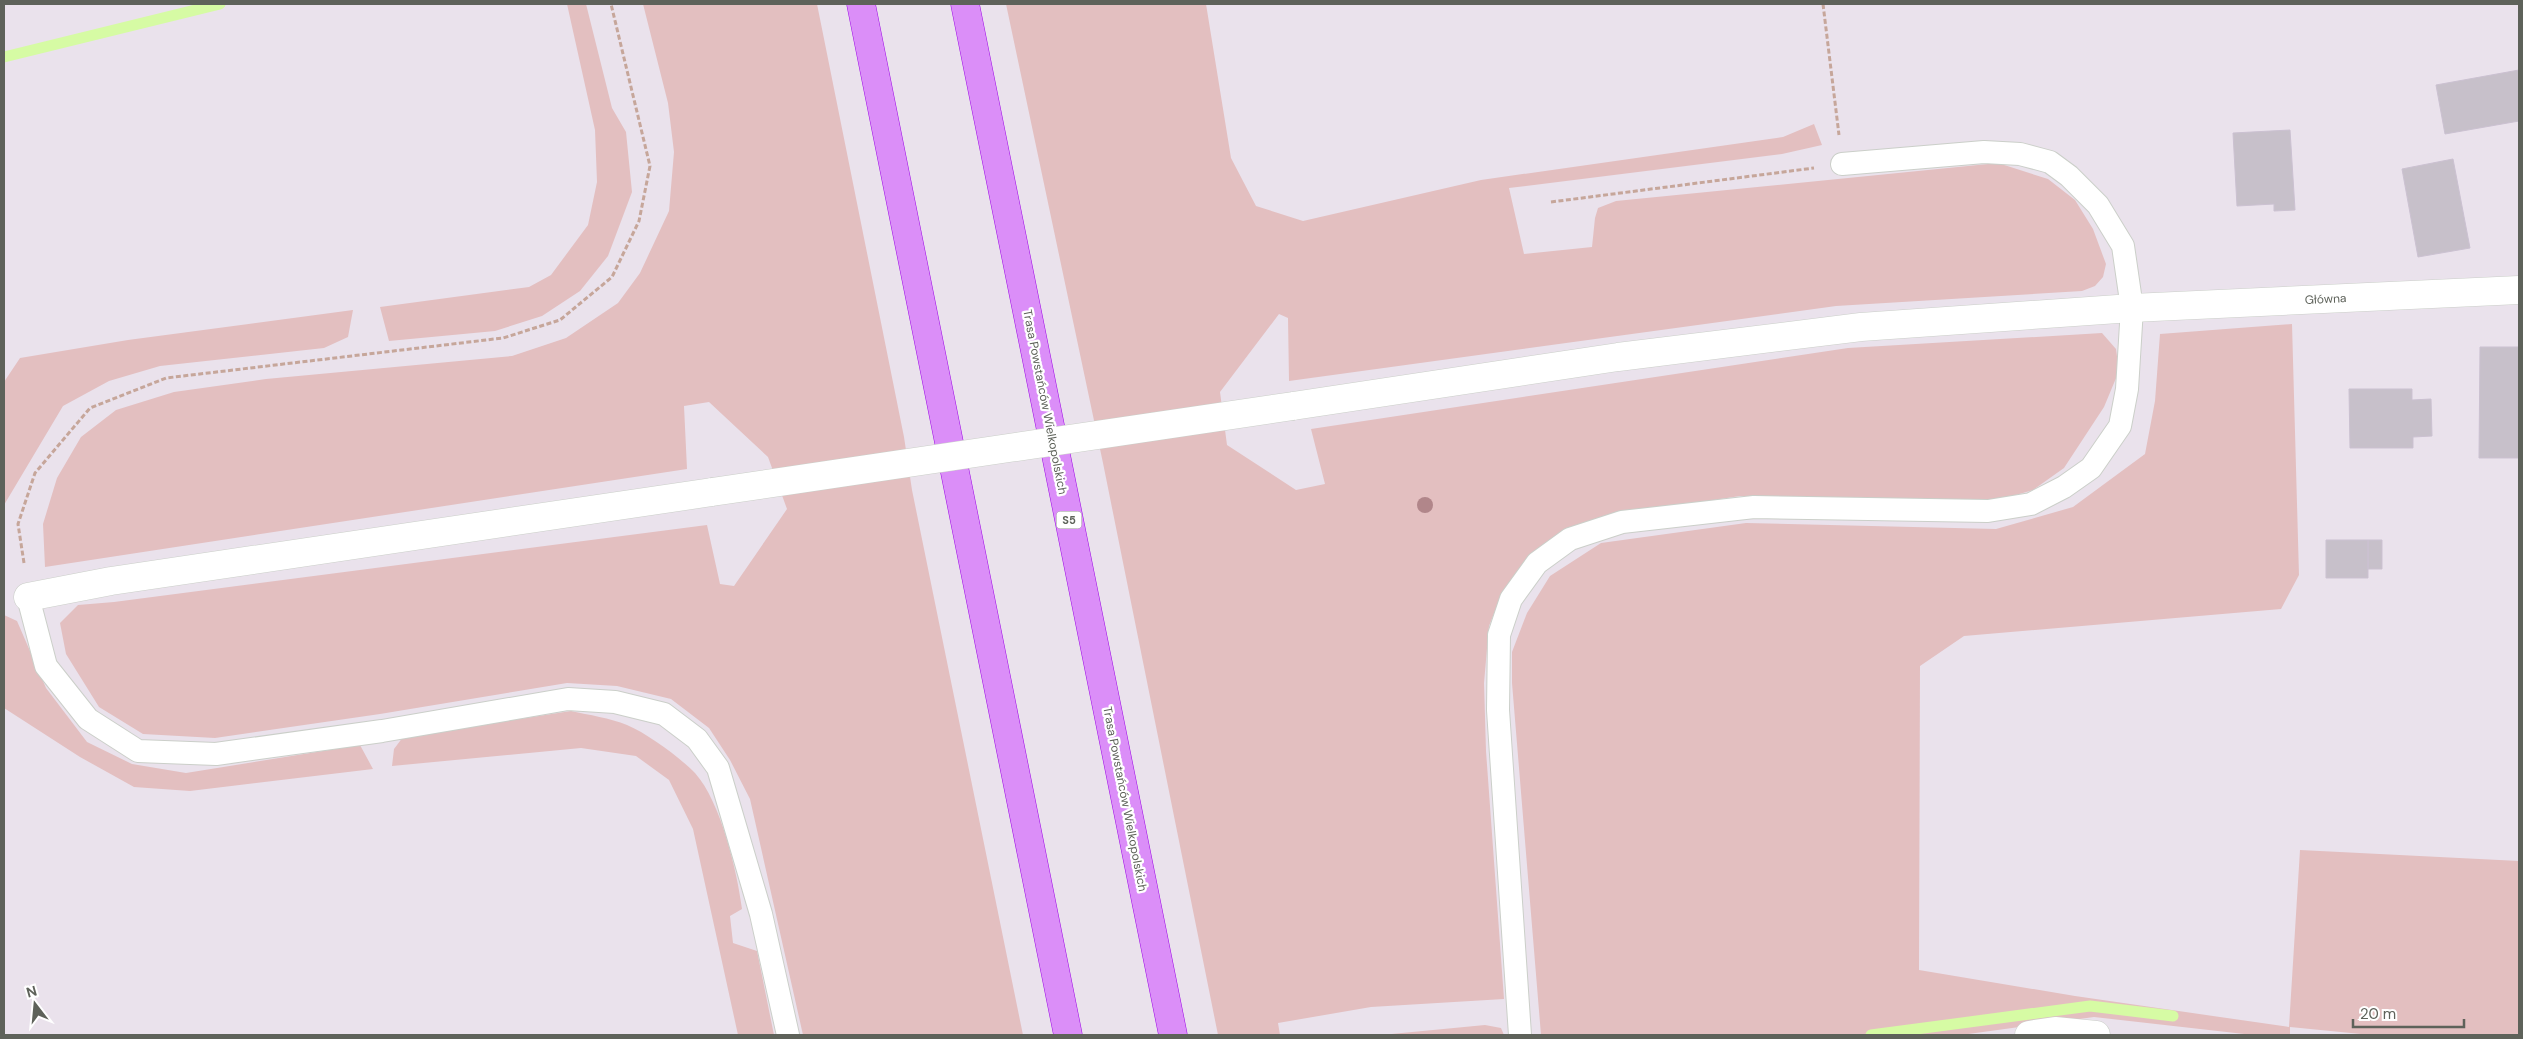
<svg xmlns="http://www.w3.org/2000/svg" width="2523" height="1039" font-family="'DM Sans',sans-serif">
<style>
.green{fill:#e3bfc0}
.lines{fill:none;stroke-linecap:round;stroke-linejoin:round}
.stream{stroke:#d6fba4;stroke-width:11}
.building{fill:#c7c0ca;stroke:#cbc1d1}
.service-casing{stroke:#cbcfc9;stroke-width:24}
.minor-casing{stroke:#cbcfc9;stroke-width:29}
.motorway-casing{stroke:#9c0be4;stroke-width:29}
.path{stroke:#c6a69a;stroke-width:3;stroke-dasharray:5 2.5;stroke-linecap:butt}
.service{stroke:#fff;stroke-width:22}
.minor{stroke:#fff;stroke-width:28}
.motorway{stroke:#db8ef8;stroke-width:28}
.minor-bridge-casing{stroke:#cbcfc9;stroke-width:29;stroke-linecap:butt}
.minor-bridge{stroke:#fff;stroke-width:28}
.tree{fill:#b1868a}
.labels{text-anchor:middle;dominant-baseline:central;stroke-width:4.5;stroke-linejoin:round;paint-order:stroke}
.shield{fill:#fff;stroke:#8e918c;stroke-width:1}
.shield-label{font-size:11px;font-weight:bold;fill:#5e625a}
.street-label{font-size:12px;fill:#5e625a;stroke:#fff}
</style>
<rect width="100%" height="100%" fill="#eae2ec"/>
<path class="green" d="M567,4h19l26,104 14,24 6,60 -24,64 -28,35 -38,25 -47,15 -106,10 -9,-34 149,-20 22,-12 37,-50 9,-43 -2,-52z
M643,4h174l87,433 8,53 111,545h-220l-53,-236 -20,-39 -21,-32 -38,-29 -54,-13 -50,-3 -187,31 -165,24 -72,-4 -44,-27 -33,-53 -6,-31 18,-18 36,-3 593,-77 13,59 14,2 53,-77 -19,-52 -59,-55 -25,4 3,63 -642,98 -2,-43 14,-46 24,-41 35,-27 58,-18 92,-13 246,-23 54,-18 52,-35 22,-30 29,-62 5,-59 -6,-49z
M1006,4h200l25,154 25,48 47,15 178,-41 302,-43 31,-13 8,21 -40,9 -273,34 15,66 68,-7 3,-29 3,-10 18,-7 382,-38 50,16 27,21 18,29 13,35 -3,13 -8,9 -13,5 -246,15 -547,75 -1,-63 -9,-4 -59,78 7,53 69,45 29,-6 -14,-55 537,-81 254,-15 14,16 3,22 -15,36 -40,61 -31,22 -34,10 -31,2 -228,-6 -131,20 -106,75 -14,35 -5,57 2,68 18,248 -133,8 -93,16 2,12h-62l-115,-572z
M353,310l-5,27 -24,11 -164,18 -51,15 -46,25 -59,99v-123l16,-24 108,-18z
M2292,324l7,251 -18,34 -317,27 -44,30 -1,304 156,26 214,31 11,-177 219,11v174h-148l-81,-8v8h-37l-159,-18 -133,18h-420l-29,-352v-31l15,-39 23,-37 51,-33 145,-20 250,6 77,-22 72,-53 10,-53 5,-67z
M4,615l13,6 29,67 41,54 45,22 54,9 174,-28 13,24 -183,22 -56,-4 -54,-30 -76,-49z
M571,711c18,4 39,7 56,14 21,9 51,31 68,48 26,29 42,98 47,136l-12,7 3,27 24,8 17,84h-36l-45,-206 -24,-49 -33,-24 -55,-8 -189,18 2,-17 9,-12z
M1485,1025l16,3 3,7h-123z"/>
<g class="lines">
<path class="stream" d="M4,57l216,-53
M1871,1035l219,-29 83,10"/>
</g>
<path class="building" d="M2519,70v51l-74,13 -9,-49z
M2290,130l5,80 -21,1v-7l-37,2 -4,-73z
M2453,159l17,89 -52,9 -16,-88z
M2480,347h39v111h-40z
M2349,389h63v11l19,-1 1,37 -19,1v11h-63z
M2326,540h42v38h-42z
M2368,540h14v29h-14z"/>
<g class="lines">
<defs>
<path id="service" d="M28,597l18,69 42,53 50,32 78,3 166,-23 186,-32 47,3 49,12 33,25 21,29 43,146 27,121
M1520,1035l-22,-325 1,-75 12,-36 26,-36 33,-24 52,-17 132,-15 234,4 43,-7 33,-17 27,-19 29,-42 7,-37 5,-81 -9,-62 -25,-41 -29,-29 -19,-14 -30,-8 -36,-2 -142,12"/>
<g id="minor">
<path id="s1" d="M1293,406l325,-49 243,-30 271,-19 387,-18"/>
<path d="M28,597l83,-16 601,-89"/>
<path d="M2029,1035l26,-4 41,4"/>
</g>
<path id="motorway" d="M861,4l207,1031
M965,4l208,1031"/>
</defs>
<use href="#service" class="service-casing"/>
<use href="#minor" class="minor-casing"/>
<use href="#motorway" class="motorway-casing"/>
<path class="path" d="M1823,4l16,131
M1551,202l263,-34
M24,563l-6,-39 17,-51 55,-65 76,-30 337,-40 57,-18 52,-43 27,-56 11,-55 -39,-162"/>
<use href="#service" class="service"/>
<use href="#minor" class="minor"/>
<use href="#motorway" class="motorway"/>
<defs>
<path id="minor-bridge" d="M712,492l581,-86"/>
</defs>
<use href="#minor-bridge" class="minor-bridge-casing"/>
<use href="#minor-bridge" class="minor-bridge"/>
</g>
<circle class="tree" cx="1425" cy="505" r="8"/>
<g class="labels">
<rect class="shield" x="1056.5" y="511.5" width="25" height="17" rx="4"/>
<g class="shield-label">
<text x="1069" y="520">S5</text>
</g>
<g class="street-label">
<text stroke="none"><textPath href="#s1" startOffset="1039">Główna</textPath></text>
<text transform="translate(1045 402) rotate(79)">Trasa Powstańców Wielkopolskich</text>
<text transform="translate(1125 799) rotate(79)">Trasa Powstańców Wielkopolskich</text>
</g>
</g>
<rect width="2523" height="1039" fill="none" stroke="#5e625a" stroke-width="10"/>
<g transform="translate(35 1004) rotate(344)" stroke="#ffffff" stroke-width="4" paint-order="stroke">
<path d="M0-4L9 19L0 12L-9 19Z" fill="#5e625a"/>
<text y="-8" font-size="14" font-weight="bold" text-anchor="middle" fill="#5e625a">N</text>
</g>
<path d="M2353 1019v8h111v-8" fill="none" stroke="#5e625a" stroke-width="2.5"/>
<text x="2360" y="1019" font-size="15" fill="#5e625a" stroke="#ffffff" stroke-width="4" paint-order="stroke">20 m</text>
</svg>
